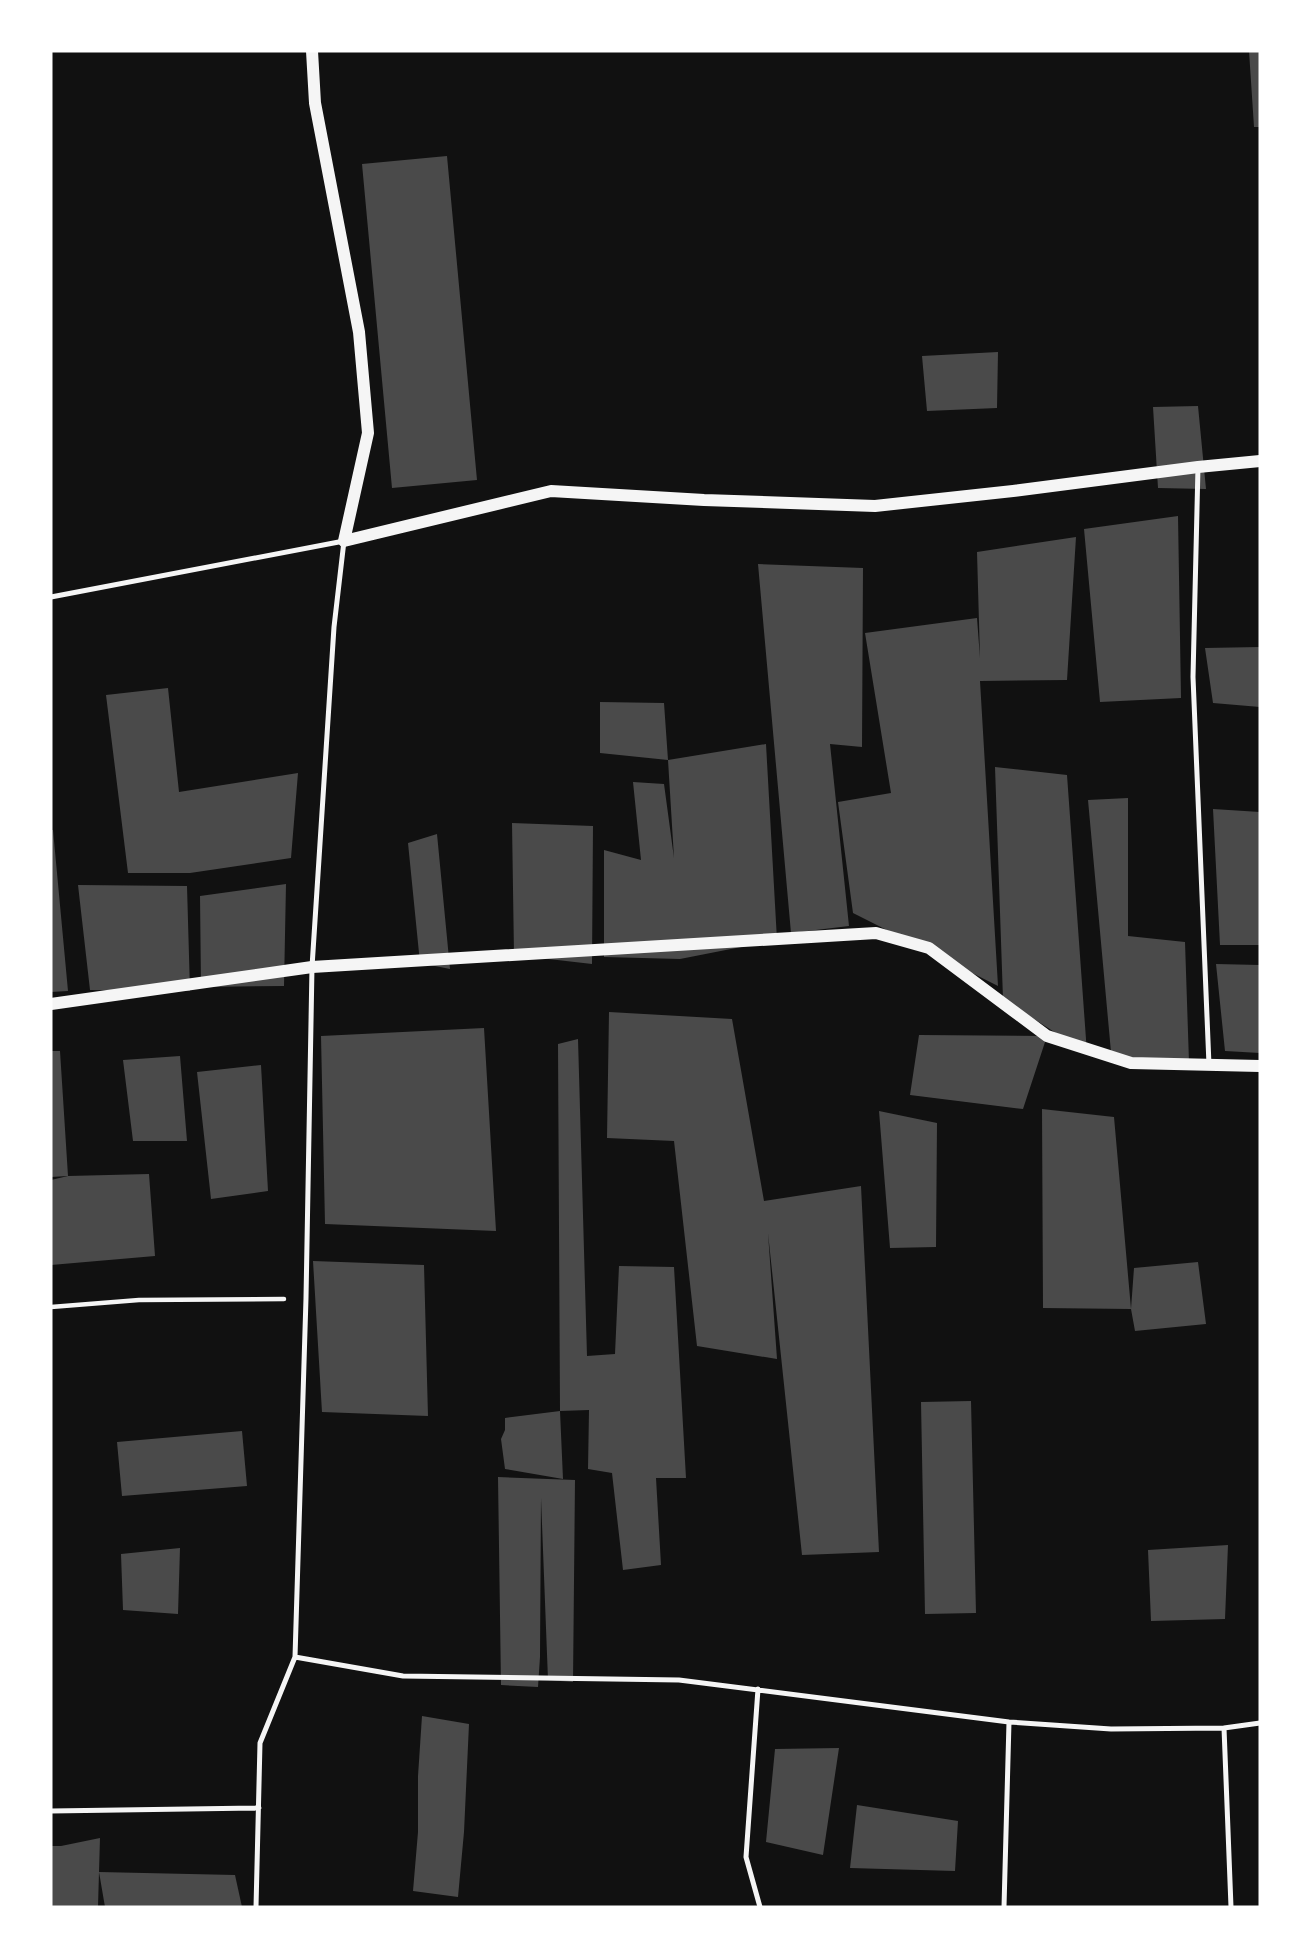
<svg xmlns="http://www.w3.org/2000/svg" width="1311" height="1958" font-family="'IBM Plex Sans',sans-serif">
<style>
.building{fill:#4a4a4a}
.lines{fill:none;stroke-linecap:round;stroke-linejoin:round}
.path{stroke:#f5f5f5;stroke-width:4.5}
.service{stroke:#f5f5f5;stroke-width:5}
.tertiary{stroke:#f5f5f5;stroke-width:12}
</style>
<rect width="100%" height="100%" fill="#111"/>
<path class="building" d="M1249,51h11v76h-6z
M447,156l30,324 -85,8 -30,-324z
M998,352l-1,56 -70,3 -5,-55z
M1198,406l8,83 -48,-1 -5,-81z
M1178,516l3,182 -81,4 -16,-173z
M1076,537l-9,143 -87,1 18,305 -145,-73 -15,-111 53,-9 -26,-160 112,-15 3,40 -3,-106z
M758,564l105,4 -1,179 -32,-3 19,182 -58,7z
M1260,647v60l-47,-4 -8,-55z
M168,688l11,104 119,-19 -7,85 -101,15h-62l-22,-178z
M600,702l64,1 4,57 -68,-7z
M766,744l11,196 -97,19 -76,-2v-107l37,10 -8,-78 31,2 10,74 -6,-98z
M995,767l72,8 20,278 -84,-54z
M1128,798v138l57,6 4,120 -77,1 -24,-263z
M1213,809l47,3v133h-40z
M512,823l81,3 -1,138 -78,-9z
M51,830h2l15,161 -17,1z
M437,834l13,135 -30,-6 -12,-120z
M286,884l-2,102 -83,1 -1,-91z
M78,885l109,1 3,105 -100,-1z
M1216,964l44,1v88l-35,-2z
M609,1012l123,7 32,182 97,-15 18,366 -77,3 -34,-322 9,126 -80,-13 -23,-205 -67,-3z
M484,1028l12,203 -171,-7 -4,-188z
M919,1035l128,1 -24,73 -113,-14z
M578,1039l9,317 28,-2 4,-88 55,1 12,211h-30l5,87 -38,5 -11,-97 -24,-4 1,-59 -29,1 -2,-367z
M51,1051h9l8,125 81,-2 6,82 -104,9v-85l17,-4 -17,1z
M180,1056l7,85h-54l-10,-81z
M261,1065l7,126 -57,8 -14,-127z
M1042,1109l72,8 17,192 3,-41 64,-6 8,62 -71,7 -4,-22 -88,-1z
M879,1111l58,12 -1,124 -46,1z
M313,1261l111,4 4,151 -106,-4z
M971,1401l5,212 -51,1 -4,-212z
M560,1411l3,68 -58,-10 -4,-30 4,-9v-12z
M242,1431l5,55 -125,10 -5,-54z
M498,1477l77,3 -2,202 -25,-2 -7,-182 -1,159 -2,30 -37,-2z
M1228,1545l-3,74 -74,2 -3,-71z
M180,1548l-2,66 -55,-4 -2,-56z
M422,1716l47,8 -5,108 -6,65 -45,-6 5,-59v-56z
M839,1748l-16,107 -57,-13 9,-93z
M857,1805l101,16 -3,50 -105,-3z
M100,1838l-1,34 136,3 7,32h-137l-6,-35 -1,35h-47v-61h10z"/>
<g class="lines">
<path class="path" d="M51,1307l88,-7 145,-1"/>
<path class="service" d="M1198,467l-5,210 16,388
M51,597l293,-56 -10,86 -22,340 -6,331 -11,359 -35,86 -4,164
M295,1657l108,19 276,4 330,42 102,7 113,-1 7,179
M758,1689l-12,168 14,50
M1224,1728l36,-5
M51,1811l208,-3
M1004,1907l5,-185"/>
<path class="tertiary" d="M312,51l3,52 44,229 9,101 -24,108 207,-50 153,9 171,6 138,-15 185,-24 62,-6
M51,1004l261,-37 564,-34 53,15 118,88 84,27 129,3"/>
</g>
<rect width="1311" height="1958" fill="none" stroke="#ffffff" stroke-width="105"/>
</svg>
